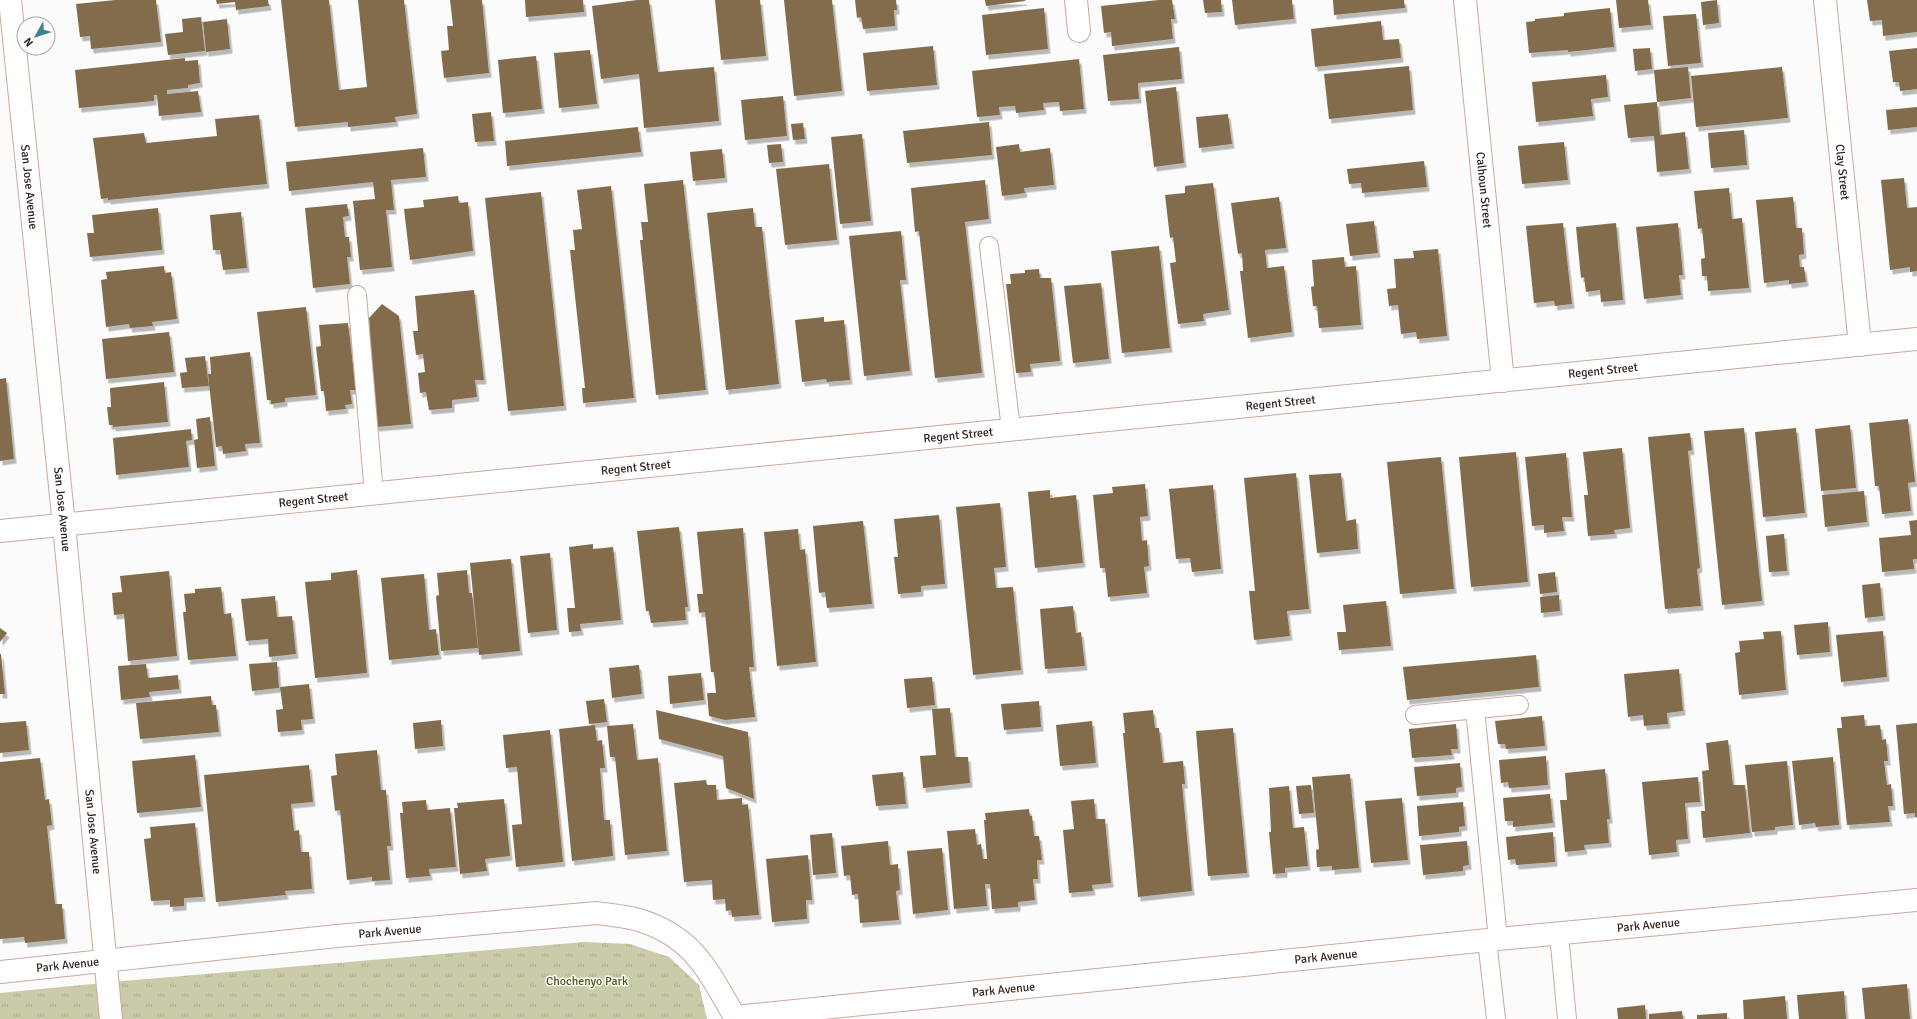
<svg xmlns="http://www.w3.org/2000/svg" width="1917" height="1019" font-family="Signika,sans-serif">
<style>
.grass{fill:url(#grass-tufts)}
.building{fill:#836c4b;filter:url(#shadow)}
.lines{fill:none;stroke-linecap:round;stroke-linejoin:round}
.lane-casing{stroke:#cea89b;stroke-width:20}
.street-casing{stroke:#cea89b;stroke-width:24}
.lane{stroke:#fff;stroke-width:18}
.street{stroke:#fff;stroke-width:22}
.labels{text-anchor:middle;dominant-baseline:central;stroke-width:3;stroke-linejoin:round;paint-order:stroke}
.street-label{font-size:12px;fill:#2f211c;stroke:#fbfbfb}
.park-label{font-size:12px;fill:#545513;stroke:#fbfbfb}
</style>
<defs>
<pattern id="grass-tufts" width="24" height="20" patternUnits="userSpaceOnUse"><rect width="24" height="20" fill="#c9cba9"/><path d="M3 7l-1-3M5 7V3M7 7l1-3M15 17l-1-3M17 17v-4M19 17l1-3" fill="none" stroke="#adae91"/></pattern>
<filter id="shadow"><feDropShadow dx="2.5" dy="4.5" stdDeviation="0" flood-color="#0004"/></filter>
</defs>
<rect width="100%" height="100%" fill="#fbfbfb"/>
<path class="grass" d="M584,942l46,2 39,13 30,28 8,34h-707v-26l123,-12z"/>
<path class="building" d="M115,0h41l5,42 -70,7 -1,-13 -10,1 -4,-33z
M216,0h52l1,6 -33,4 -1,-8 -18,2z
M281,0h48l10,90 28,-3 -9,-87h46l13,114 -22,3 1,5 -48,5v-5l-53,5z
M450,0h32l7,73 -45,5 -3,-27 8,-1 -2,-24h6z
M525,0h58l1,12 -58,5z
M637,0h12l9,72 56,-5 5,54 -75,7 -5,-54 -38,5 -9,-73z
M715,0h45l6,56 -45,4z
M784,0h48l10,91 -48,5z
M855,0h41l1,10h-3l1,16 -32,3 -2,-12 -4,1z
M985,0h40v1l-39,5z
M1159,0h13l3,19h-4l2,20 -61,7 -1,-14 -7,1 -3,-27z
M1203,0h18l1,12 -17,1z
M1232,0h60l2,19 -59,6z
M1333,0h71l1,8 -71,7z
M1616,0h32l3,25 -32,3z
M1717,0l2,23 -16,2 -2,-23z
M1867,0h50v32l-34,4 -1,-16 -12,1z
M1044,8l4,41 -62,6 -4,-40z
M1610,8l4,39 -46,5v-2l-39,3 -3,-31 9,-1v-2l29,-3v-3z
M1696,14l5,49 -33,3 -5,-50z
M201,17l4,34 -37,4 -3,-21 18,-2 -1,-13z
M227,19l3,30 -24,3 -3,-30z
M1381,21l2,19 16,-1 2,19 -86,9 -4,-38z
M933,46l4,39 -70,6 -4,-38z
M1179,47l3,32 -44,4 1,16 -31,2 -5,-46z
M1650,48l2,21 -17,2 -2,-22z
M1917,48v41l-17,2 -1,-9h-6l-4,-31z
M590,50l7,54 -38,4 -5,-55z
M536,56l6,53 -39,4 -5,-53z
M185,58v3l13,-1 2,23 -12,2v3l-21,2v4l31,-3 3,21 -42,4 -2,-21h-3v6l-75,7 -4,-38z
M1079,59l5,50 -24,2 -1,-9 -16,1 1,7 -28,3 -1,-7 -16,1 1,8 -23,2 -5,-46z
M1409,66l4,44 -84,9 -5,-45z
M1688,67l3,31 -34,4 -3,-32z
M1782,67l6,51 -92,9 -5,-51z
M1606,75l2,22 -17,2 2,17 -57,6 -4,-40z
M1176,87l8,76 -30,4 -9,-76z
M783,96l4,40 -42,4 -4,-40z
M1657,102l3,33 25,-3 4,37 -32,3 -3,-36 -26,2 -4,-33z
M1917,107v20l-29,3 -2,-20z
M491,112l3,29 -19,1 -3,-28z
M1228,114l4,30 -33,4 -3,-31z
M259,115l8,69 -159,16v-2l-7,1 -8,-61 51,-5 2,10 71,-7 -2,-17z
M989,122l3,33 -85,8 -4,-32z
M803,123l2,16 -12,1 -2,-16z
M638,127l3,25 -134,14 -2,-25z
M1744,130l3,35 -36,3 -3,-35z
M862,134l9,87 -31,3 -9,-87z
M1564,142l4,38 -46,4 -4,-38z
M781,144l2,18 -14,1 -2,-18z
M1019,144l1,8 30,-4 4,37 -30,3 1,5 -23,3 -6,-49z
M423,148l3,29 -35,3 3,30h-8l6,57 -32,3 -7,-69 22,-2 -2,-17 -84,9 -3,-29z
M722,149l3,29 -32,3 -3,-29z
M1424,161l3,26 -65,6 -1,-10 -12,1 -2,-15z
M829,164l8,76 -52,5 -9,-76z
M1904,178l3,30 10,-1v64l-7,1v-5l-20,3 -9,-90z
M683,180l23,210 -50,5 -16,-155h3l-2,-18h7l-4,-38z
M985,180l4,39 -24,3 17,151 -47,5 -16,-147 -4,1 -4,-44z
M1213,183l16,127 -26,4 1,7 -26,3 -8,-61 6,-1 -3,-25 -3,1 -5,-43 20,-2v-7z
M611,186l23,212 -51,5 -1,-15h3l-15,-138h5l-2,-20 9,-1 -5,-39z
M1729,188l3,31 10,-1 7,70 -41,3 -1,-15h-5l-1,-17 4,-1 -3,-30 -4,1 -4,-38z
M541,192l23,214 -56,5 -23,-213z
M458,196l1,7 9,-1 5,49 -63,9 -6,-51 20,-2 -1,-7z
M1279,197l7,51 -21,2 2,18 17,-2 8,66 -44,6 -8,-67h3l-1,-18 -4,1 -7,-51z
M1793,197l3,31h6l2,26 -5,1 1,12h4l2,15 -17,2v-4l-25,3 -8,-83z
M347,204l2,12 -6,1 2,20h4l2,20h-4l3,27 -37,4 -8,-80z
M158,208l4,42 -72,7 -3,-24h7l-2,-18z
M753,208l2,19h7l17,157 -53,6 -19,-177z
M241,212l6,56 -24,2 -3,-20h-7l-3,-35z
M1374,221l4,32 -28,3 -4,-32z
M1563,223l9,81 -17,2 -1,-5 -20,2 -8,-77z
M1616,223l7,77 -22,2 -1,-12 -14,2 -2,-15 -3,1 -5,-51z
M1678,223l5,52h-4l2,20 -37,4 -8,-72z
M901,231l5,49h-6l10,91 -46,5 -15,-140z
M1159,246l11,102 -48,5 -11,-102z
M1438,249l9,87 -30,3 -1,-7 -15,2 -3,-29 -9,1 -2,-17 9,-1 -2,-29 20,-1 -1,-7z
M1344,257l1,10 11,-1 5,59 -42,3 -2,-22h-4l-2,-19 3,-1 -2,-26z
M164,266l1,7 6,-1 6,47 -25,3 1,4 -23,2 -1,-4 -23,3 -5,-47 6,-1 -1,-7z
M1039,269l1,9h11l9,83 -30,3 1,8 -15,1 -10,-89h5l-1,-10 15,-1v-3z
M1101,283l8,76 -36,4 -9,-77z
M474,290l10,90h-9l2,17 -25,3v8l-23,2 -3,-18 -6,1 -2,-20 7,-1 -2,-18 -7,1 -3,-24h5l-3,-35z
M382,304l17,12 12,108 -35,3 -9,-86 3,-4 -1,-19z
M306,307l10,88 -31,3v4l-14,2v-4h-4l-10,-88z
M824,317v5l20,-2 6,60 -23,2 -1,-3 -24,3 -7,-62z
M348,323l8,67h-6l2,14 -7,1 1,4 -20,2 -2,-20h-3l-5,-44 5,-1 -2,-21z
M169,332l5,40 -68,7 -4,-40z
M250,352l10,91 -15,1 1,7 -23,3 -1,-8 -6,1 -8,-73h3l-1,-17z
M205,356l4,30 -27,2 -2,-15 7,-1 -2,-14z
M6,378l8,81 -14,2v-82z
M164,382l4,40 -55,5v-2h-4l-2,-18h4l-1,-19z
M210,417l5,49 -18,2 -3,-28 4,-1 -2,-20z
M1908,419l7,63 -7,1 3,28 -29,3 -3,-28h-4l-6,-63z
M1850,425l6,63 -35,3 -6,-62z
M1744,428l18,173 -40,4 -18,-174z
M1796,428l9,85 -42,4 -8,-85z
M191,429l1,11 -6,1 3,26 -73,8 -3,-37z
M1690,433l2,17 -4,1 12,117 -3,1 4,37 -36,3 -17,-172z
M1622,448l8,80 -16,2 1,4 -27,2 -4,-41h4l-5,-43z
M1516,452l12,130 -57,5 -12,-130z
M1566,453l6,64h-10l2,14 -20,2v-8l-12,1 -7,-69z
M1441,457l13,132 -54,5 -13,-132z
M1296,473l13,136 -22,2 3,25 -36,4 -5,-49h6l-11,-113z
M1341,473l5,48 10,-2 2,30 -41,4 -8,-78z
M1145,484l3,32 -8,1 2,24 5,-1 2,26 -5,1 3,26 -39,4 -3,-29h-5l-7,-73 20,-2 -1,-6z
M1213,485l8,84 -29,3 -2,-14 -14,1 -7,-70z
M1050,490v8l26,-3 7,68 -48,5 -7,-76z
M1864,491l3,31 -42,5 -3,-32z
M1000,503l6,64 -12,1 2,20 17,-1 8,83 -48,5 -17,-168z
M939,515l6,69 -24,2v6l-23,2 -4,-37h4l-4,-38z
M1917,520v39h-4l1,10 -32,3 -3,-34 32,-3 -2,-14z
M863,521l9,83 -45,4 -2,-16 -6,1 -6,-67z
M679,527l9,80h-3l1,13 -35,3 -2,-12h-3l-9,-80z
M743,528l11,139h-5l6,50 -30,3 -16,-4 -2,-23h9l-2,-21h-3l-6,-60 -6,1 -2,-19h6l-6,-62z
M798,529l2,21 5,-1 11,113 -39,4 -13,-134z
M1784,534l3,37 -18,1 -3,-36z
M593,544v5l20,-2 8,73 -41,4 1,7 -12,1 -2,-24h8l-6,-61z
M550,553l7,77 -29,3 -8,-77z
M511,559l9,92 -41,4 -9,-92z
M357,570l10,103 -52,5 -10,-96 26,-2v-7z
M467,570l2,23h3l6,55 -37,3 -5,-55 3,-1 -2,-22z
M169,571l8,85 -49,5 -4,-47 -10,1 -2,-22 10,-1 -2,-16z
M1555,572l2,20 -17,2 -2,-20z
M424,574l5,56 7,-1 3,26 -50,5 -8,-82z
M1880,583l3,33 -18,2 -3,-33z
M221,587l3,27 7,-1 5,43 -48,4 -5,-48h3l-2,-18 11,-1v-4z
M1559,595l1,16 -19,2 -1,-16z
M275,596l2,21 15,-1 4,38 -27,3 -1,-18 -22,2 -5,-42z
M1386,601l5,45 -52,4 -2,-18h9l-3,-27z
M1073,606l3,27 5,-1 4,34 -40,3 -5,-60z
M1828,622l2,30 -33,3 -3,-30z
M0,628l7,5 -7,9z
M1781,631l5,59 -47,5 -4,-42 5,-1 -1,-11 25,-2 -1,-7z
M1883,631l4,46 -46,5 -5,-47z
M0,654h1l4,40h-5z
M1536,655l3,32 -132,13 -4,-33z
M277,662l2,26 -27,3 -3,-27z
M146,664l2,14 30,-3 1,14 -30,3 1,5 -29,3 -3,-34z
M639,665l3,29 -30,4 -3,-30z
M1679,669l4,42 -16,2 1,11 -24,2 -1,-11 -15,2 -4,-43z
M701,673l3,27 -34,4 -2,-28z
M932,677l3,28 -28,3 -3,-29z
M309,684l4,35 -12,1 1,10 -24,2 -2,-22 7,-1 -3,-22z
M211,696l1,9h4l3,27 -79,7 -4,-36z
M604,699l3,23 -18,2 -3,-23z
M1039,701l2,26 -37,3 -3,-26z
M950,708l5,49h13l2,26 -47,5 -3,-32 16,-1 -4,-46z
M656,710l92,22 6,67 -28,-11 -3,-32 -64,-17z
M1153,710l2,18h4l4,35 20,-2 2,23h-3l10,107 -54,6 -15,-164h2l-2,-20z
M1864,715l1,11 15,-1 2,15 4,-1 2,22h-4l3,24 4,-1 2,22h-5l2,16 -43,3 -10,-97h5l-1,-11z
M1542,716l3,30 -39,3 -1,-5h-7l-3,-23z
M441,720l2,26 -28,3 -2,-26z
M26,721l3,29 -29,3v-30z
M1092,721l4,42 -36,3 -4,-41z
M1917,723v94h-2v-4l-11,1 -8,-89z
M633,724l4,36 21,-2 9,93 -42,4 -10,-98h-5l-3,-31z
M1456,724l2,25h-7l1,6 -40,3 -3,-29z
M595,725l2,16 5,-1 3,28h-5l4,52h6l3,36 -41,5 -13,-132z
M1233,728l14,145 -39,3 -12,-145z
M550,730l13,132 -47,5 -4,-42 10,-1 -5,-57 -11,1 -3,-33z
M1728,740l5,45h12l5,48 -47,5 -2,-27h4l-3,-40 7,-1 -3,-27z
M377,750l4,40h5l5,56h-4l3,34 -18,1v-4l-25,3 -7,-70 -5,1 -4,-35 6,-1 -2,-21z
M195,755l6,52 -64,6 -5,-52z
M1546,756l2,29 -39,3 -1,-6 -7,1 -2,-23z
M1833,757l6,68 -23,2 -1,-4 -16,2 -7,-64z
M40,758l5,42 4,-1 3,26 -5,1 8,78h7l3,35 -40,4 -1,-6 -24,2v-177z
M1787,761l6,64 -18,2v3l-23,2 -7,-67z
M1460,763l2,24 -6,1v5l-39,3 -3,-29z
M309,765l4,37 -22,2 3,27 5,-1 2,22h8l3,37 -27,2 1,4 -70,7 -12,-127z
M1605,769l5,50h-3l2,24 -25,2 1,5 -20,2 -5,-52h7l-2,-27z
M903,772l3,32 -30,2 -4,-31z
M1350,774l9,94 -27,2v-4l-15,1 -1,-17 3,-1 -7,-72z
M1698,777l2,25 -15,1 3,36 -12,1 1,12 -28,3 -7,-73z
M706,780l1,5h9l1,15 25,-2v7l6,-1 11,111 -27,2 -1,-7 -5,1 -1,-12 -12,1 -1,-20 -28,2 -10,-99z
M1311,785l3,28 -15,1 -3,-28z
M1289,786l4,42 11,-1 4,39 -23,2v5l-12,1 -4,-42h2l-2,-44z
M1550,794l3,29 -40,4v-6h-8l-2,-23z
M1402,798l6,62 -37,3 -6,-62z
M504,799l6,57 -25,3 2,12 -27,3 -6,-66h4l-1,-5z
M1094,799l2,20h9l6,64 -19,2 1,6 -24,2 -6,-63 11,-1 -3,-28z
M426,800l1,10 23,-2 6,59 -27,2 1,7 -24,2 -6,-65h3l-1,-11z
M1463,802l2,24 -6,1v5l-40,4 -2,-30z
M1029,809l1,7h2l2,20h5l3,24h-5l1,19h-5l2,21 -17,2v5l-26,2 -2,-25h-5l2,22 -33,3 -7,-78 28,-2 2,16 4,-1 2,15h4l-3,-39h2l-1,-7z
M195,823l8,74 -19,1v8l-14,1v-7l-19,1 -7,-62 7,-1 -1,-11z
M1553,832l2,30 -39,3 -1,-6 -7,1 -2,-23z
M832,833l4,40 -23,2 -3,-40z
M888,841l2,24 8,-1 2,26 -4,1 3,29 -39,3 -2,-29 -6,1 -2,-20 -6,1 -3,-30z
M1467,841l2,24 -6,1v5l-40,4 -3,-30z
M942,848l6,62 -35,4 -6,-63z
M808,855l4,45h-6l1,19 -35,3 -6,-63z
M1907,984l3,35h-45l-3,-31z
M1844,991l2,28h-47l-2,-24z
M1785,996l2,23h-43l-1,-19z
M1645,1005l1,14h-28l-1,-11z
M1682,1011l1,8h-34v-5z
M1727,1013v6h-30v-4z"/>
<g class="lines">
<defs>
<path id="lane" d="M989,246l22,183
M357,295l17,199
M1475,709l23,230
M1415,715l104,-10
M1559,934l8,85
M1487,940l9,79"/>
<g id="street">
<path id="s1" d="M10,0l54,525 47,494"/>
<path d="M1076,0l3,31"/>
<path id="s2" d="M1465,0l38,381"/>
<path id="s3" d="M1825,0l35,345"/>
<path id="s4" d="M0,531l1917,-192"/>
<path id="s5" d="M0,972l337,-36 260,-23c13,2 29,3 42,7 55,17 69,51 96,97l-1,2"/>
<path id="s6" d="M735,1017l763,-78 419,-39"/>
</g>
</defs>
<use href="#lane" class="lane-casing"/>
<use href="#street" class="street-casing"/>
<use href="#lane" class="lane"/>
<use href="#street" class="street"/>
</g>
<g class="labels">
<g class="street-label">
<text stroke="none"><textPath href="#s3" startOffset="173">Clay Street</textPath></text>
<text stroke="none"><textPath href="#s1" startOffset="188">San Jose Avenue</textPath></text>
<text stroke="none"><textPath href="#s2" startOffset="191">Calhoun Street</textPath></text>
<text stroke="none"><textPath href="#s4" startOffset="1611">Regent Street</textPath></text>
<text stroke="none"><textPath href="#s4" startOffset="1287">Regent Street</textPath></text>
<text stroke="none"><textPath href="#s4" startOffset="963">Regent Street</textPath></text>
<text stroke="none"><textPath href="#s4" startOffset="639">Regent Street</textPath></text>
<text stroke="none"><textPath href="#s4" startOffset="315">Regent Street</textPath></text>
<text stroke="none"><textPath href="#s1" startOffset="512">San Jose Avenue</textPath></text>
<text stroke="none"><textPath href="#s1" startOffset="836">San Jose Avenue</textPath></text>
<text stroke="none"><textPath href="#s6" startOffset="918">Park Avenue</textPath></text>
<text stroke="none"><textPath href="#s5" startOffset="392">Park Avenue</textPath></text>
<text stroke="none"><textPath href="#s6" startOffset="594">Park Avenue</textPath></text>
<text stroke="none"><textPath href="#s5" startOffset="68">Park Avenue</textPath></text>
<text stroke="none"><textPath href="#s6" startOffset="270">Park Avenue</textPath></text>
</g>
<g class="park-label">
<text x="587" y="981">Chochenyo Park</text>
</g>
</g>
<g transform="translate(36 36) rotate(231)"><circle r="19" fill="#fbfbfb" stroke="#a9a4a2"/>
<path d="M0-3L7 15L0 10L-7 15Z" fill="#3e8291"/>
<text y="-6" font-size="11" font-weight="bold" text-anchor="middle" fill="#2f211c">N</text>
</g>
</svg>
